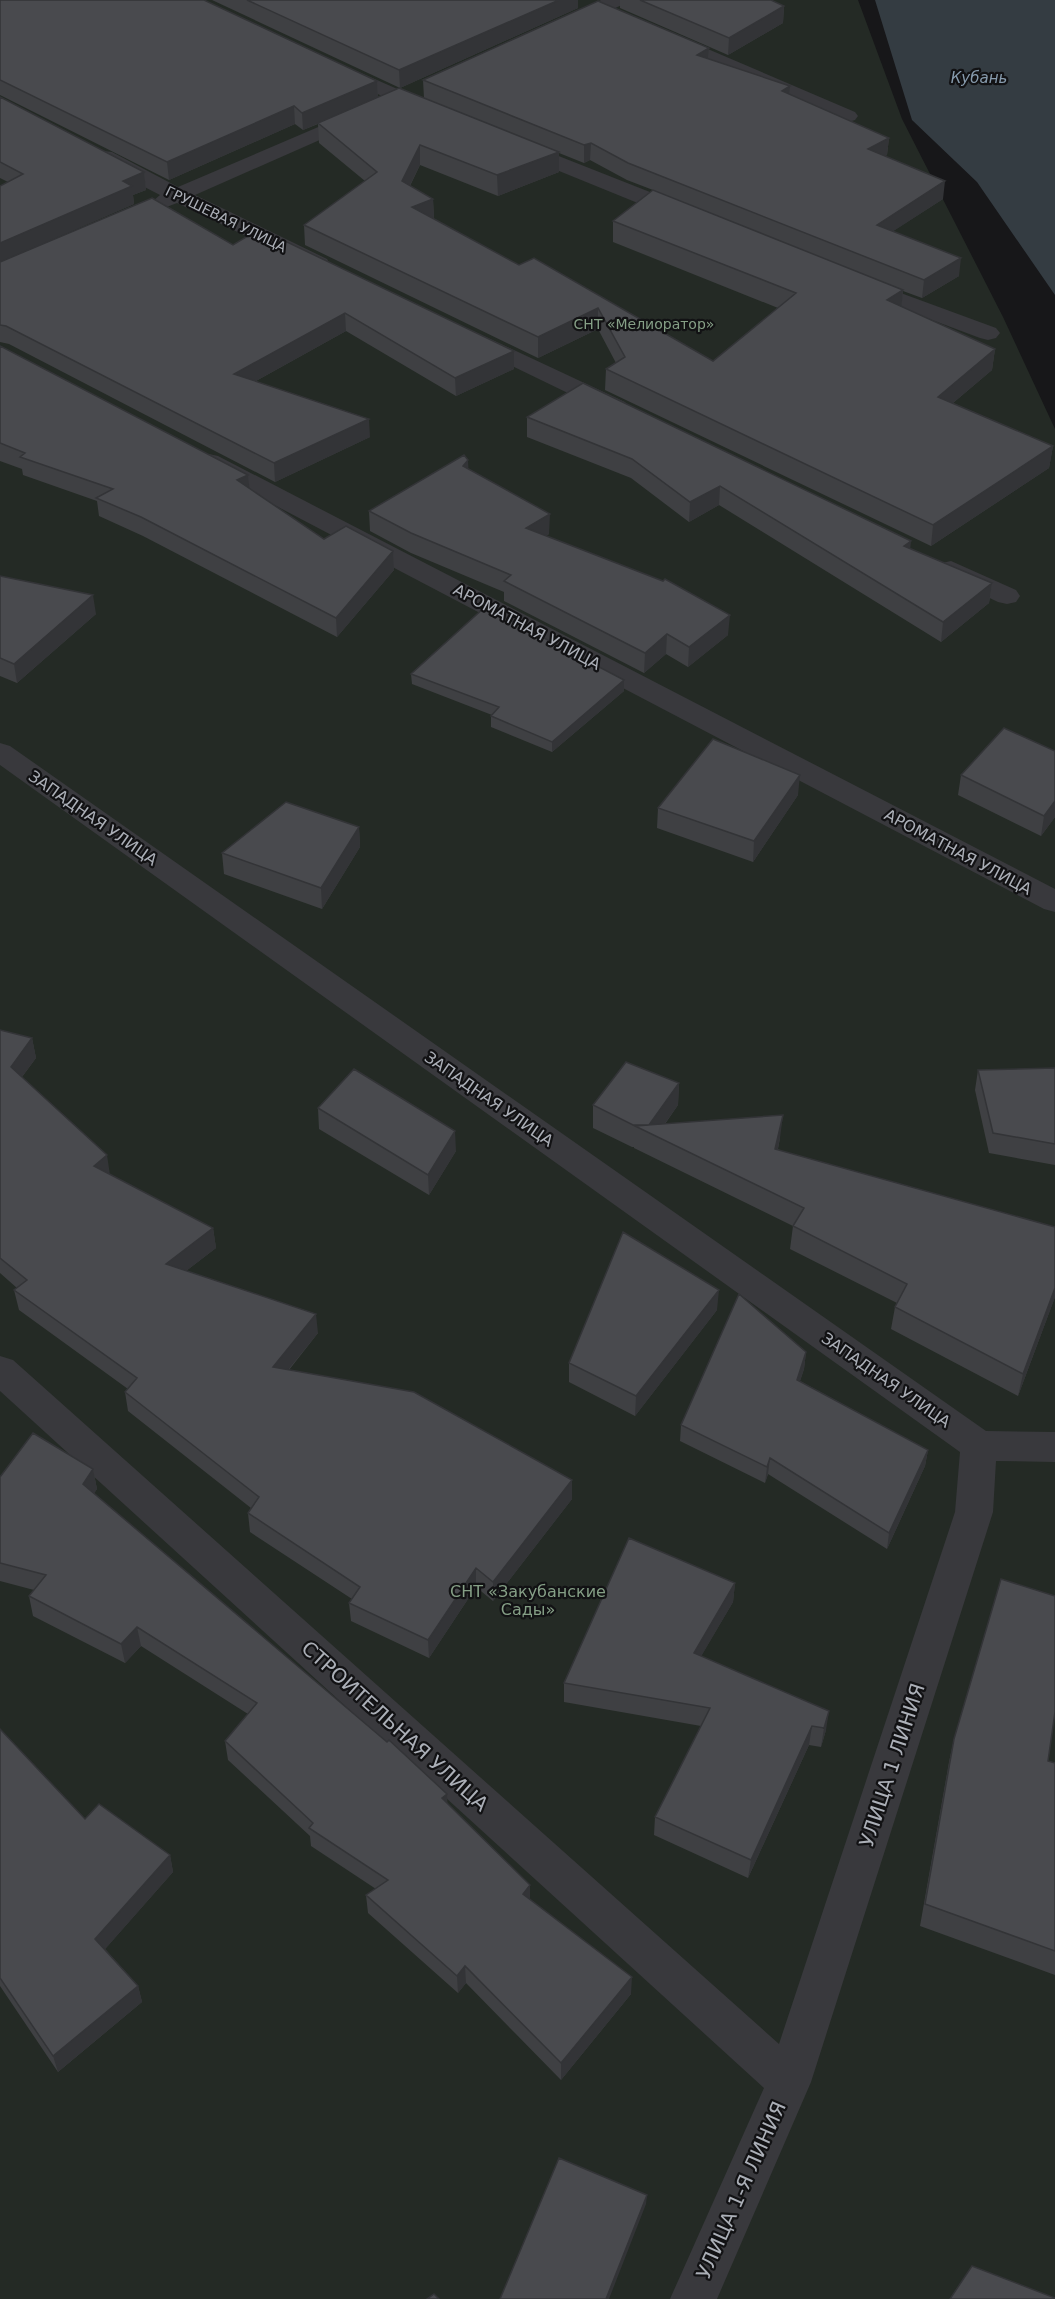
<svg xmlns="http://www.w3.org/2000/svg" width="1055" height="2299" font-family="'DejaVu Sans',sans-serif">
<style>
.green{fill:#242a25}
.water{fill:#343c42}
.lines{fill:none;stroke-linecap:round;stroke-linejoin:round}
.minor{fill:#39393d;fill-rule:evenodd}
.wall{fill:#3f4043;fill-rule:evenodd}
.shaded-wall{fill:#333437}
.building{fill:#494a4e;stroke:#333437;stroke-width:1.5}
.labels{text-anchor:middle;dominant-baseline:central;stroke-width:4.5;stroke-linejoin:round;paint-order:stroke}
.far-street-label{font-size:14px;fill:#abafb7;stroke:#121214}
.far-park-label{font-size:14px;fill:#859f86;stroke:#121214}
.far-water-label{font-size:15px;font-style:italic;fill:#879bad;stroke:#121214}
.street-label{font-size:16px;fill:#abafb7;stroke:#121214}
.park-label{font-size:16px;fill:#859f86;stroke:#121214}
.near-street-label{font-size:20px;fill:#abafb7;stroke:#121214}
</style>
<rect width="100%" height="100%" fill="#171719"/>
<path class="green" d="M0,0h858l44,119 101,198 52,112v1870h-1055z"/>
<path class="water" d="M875,0h180v295l-78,-113 -65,-62z"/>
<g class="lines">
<path class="minor" d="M601,0h26l-3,4 -50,23h-14l-3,-4 3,-4z
M668,32l187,80 3,4 -3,4 -7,2 -7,-2 -180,-78 -3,-4 3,-4z
M336,62l100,44 3,4 -3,4 -7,2 -7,-2 -93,-42 -3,-4 3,-4z
M358,110l7,2 3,4 -3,4 -170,75 132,64 3,5 -3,5 -8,2 -142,-68 -13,5 -8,-2 -3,-5 7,-6 -64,-33 -3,-5 3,-5 8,-1 8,1 66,35z
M518,140l175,69 3,5 -3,5 -8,2 -8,-2 -167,-68 -3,-5 3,-5z
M860,278l136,50 4,5 -4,5 -8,2 -8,-2 -128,-48 -3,-5 3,-5z
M473,331l152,71 3,5 -3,5 -9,2 -9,-2 -142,-69 -4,-5 4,-5z
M209,454l9,2 837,433v23l-11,-3 -844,-443 -3,-5 3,-5z
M951,561l65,29 4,6 -4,6 -9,2 -9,-2 -56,-27 -4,-6 4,-6z
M0,743l10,3 976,685 69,1v30l-59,-1 -3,51 -182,570 -94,217h-47l94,-211 -764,-697v-35l13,4 766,684 176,-532 5,-60 -960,-687z"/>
</g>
<path class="wall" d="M0,0l377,81 1,16 46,1 -1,-18 286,-32v11l81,27v8l99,44 -2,17 -2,1 58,43 -50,32 66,45 -37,22 -19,-7 -2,15 94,43 -3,21 -39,33 100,43 -4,22 -118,78 -326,-156 1,-21 10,-6 -18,-34 -60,29 -233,-113 -1,-20 61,-44 -46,-38 -1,-19 -15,6 -8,-6 -126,56 -169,-85zM559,153l25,10 6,-3 37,20 26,10 -40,31v21l165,66 -65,53 -194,-96 -85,-46 -1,-20 -23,-13 10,-21 78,31 61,-24z
M212,0h366v8l-178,80z
M620,0h151l13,6 -1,17 -55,32 -108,-47z
M0,97l144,75 2,18 -13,5 1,9 -134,58 8,-80 -8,-4z
M233,245l281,124 -58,27 -110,-65 -90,50 114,56 -95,45 -266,-138 -9,-2v-80z
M0,346l248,129 1,13 75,51 69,12 1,19 -57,67 -194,-101 -44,-20 -2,-15 -74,-26 -1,-6 -22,-8z
M527,417l383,132 82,34 -3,20 -48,39 -222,-137 -30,17 -58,-44 -104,-41z
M468,469l81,65 -3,2 182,99 -40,32 -22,-13 -22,19 -140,-72v-9l-93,-39 -41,-22 -1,-20z
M0,576l96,38 -79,69 -17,-7z
M411,674l213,6v11l-72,61 -61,-25v-11l1,-1 -80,-31z
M961,775l94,42 -14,19 -83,-41z
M798,795l-45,67 -96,-34 1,-20z
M359,827l1,20 -38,62 -98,-35 -2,-21z
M0,1030l32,8 4,20 -14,19 88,98 103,53 3,20 -30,23 132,62 -29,37 283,110v19l-79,102 -17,-14 -47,71 -78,-37 -2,-18 3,-4 -102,-67 -2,-19 3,-5 -123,-97 -3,-19 3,-3 -109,-79 -5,-20 3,-2 -17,-15z
M1055,1068v97l-66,-12 -14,-63 3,-20z
M679,1083l-1,22 -13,19 115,14 -2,11 277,148 -37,99 -127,-67 4,-22 2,-4 -107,-54 3,-23 -159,-78v-1h-2l-39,-19v-23z
M318,1108l138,43 -27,44 -110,-66z
M717,1310l-82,106 -66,-34v-19z
M806,1352l-2,17 -4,12 128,69 -3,16 -38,83 -119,-75 -3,9 -85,-42 1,-16z
M93,1469l4,20 -3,4 353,311 83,95 101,95 -70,86 -95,-97 -8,10 -90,-80 -2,-18 10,-6 -65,-43 -1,-10 -82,-76 -3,-19 23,-27 -107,-68 -16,17 -92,-47 -4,-20 5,-6 -34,-9v-104z
M735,1583l-2,19 -32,54 125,74 -5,17 -12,-2 -61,133 -94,-43 1,-18 46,-91 -137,-24v-19z
M0,1729l85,90 85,36 3,17 -68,77 33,37 4,16 -84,70 -58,-86z
M954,1739l101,24v212l-135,-49 29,-164z"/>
<path class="shaded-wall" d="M559,0h19v8l-178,80 -1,-18z
M784,6l-1,17 -55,32 1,-17z
M709,48l-1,18 -11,-11z
M377,81l1,17 -75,32 -1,-17z
M790,86l-1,18 -7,-13z
M294,106l1,18 -126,56 -2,-18z
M889,138l-2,17 -21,11 2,-17z
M591,143l-1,17 -6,3v-18z
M420,145v20l-18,36v-20z
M559,152v20l-61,24 -1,-21z
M144,172l2,18 -13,5 1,9 -134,58v-19l123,-62z
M945,181l-2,18 -68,44 2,-18z
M433,199l1,21 -22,-13z
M961,258l-2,18 -37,22 2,-18z
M903,290l-2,21 -14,-11z
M598,308v21l-60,29v-21z
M345,313l1,18 -110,61 -2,-18z
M995,349l-3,21 -57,48 3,-21z
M514,351v18l-58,27 -1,-18z
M369,419l1,18 -95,45 -1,-19z
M1053,446l-4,22 -118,78 2,-21z
M468,460l1,20 -6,-14z
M248,475l2,19 -13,-14z
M720,486l-1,19 -30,17 1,-20z
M550,514l-1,20 -23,14v-20z
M911,541l-2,20 -5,-15z
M393,551l1,19 -57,67 -1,-19z
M992,583l-3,20 -48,39 2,-20z
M93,595l3,19 -79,69 -3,-19z
M730,615l-2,20 -40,32 1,-20z
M667,634l-1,20 -22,19 1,-20z
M624,680v11l-72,61v-10z
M800,775l-2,20 -45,67 1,-21z
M1055,801v16l-14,19 3,-20z
M359,827l1,20 -38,62 -1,-21z
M32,1038l4,20 -21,28 -4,-19z
M679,1083l-1,22 -22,31 -7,-11z
M783,1115l-3,23 -7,33 2,-22z
M455,1131l1,20 -27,44 -1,-20z
M107,1155l3,20 -16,-9z
M213,1228l3,20 -47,36 -3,-20z
M1055,1288v9l-37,99 5,-22z
M719,1290l-2,20 -82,106 1,-20z
M316,1314l2,19 -43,53 -2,-19z
M806,1352l-2,17 -9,27 2,-16z
M928,1450l-3,16 -38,83 2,-16z
M770,1458l-2,16 -3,9 2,-16z
M93,1469l4,20 -9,14 -5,-19z
M572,1480v19l-79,102v-19z
M476,1568v19l-47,71 -1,-18z
M735,1583l-2,19 -41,70 2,-19z
M137,1627l4,19 -16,17 -4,-19z
M829,1711l-3,19 -5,17 3,-19z
M812,1726l-3,19 -61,133 3,-18z
M447,1794l1,18 -6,-14z
M170,1855l3,17 -74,84 -4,-17z
M530,1885v18l-7,-9z
M465,1966l1,17 -8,10 -1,-17z
M632,1977l-1,17 -70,86v-17z
M138,1986l4,16 -84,70 -5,-16z
M647,2195l-1,9 -37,95h-3z"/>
<path class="building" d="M0,0h204l173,81 -75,32 -8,-7 -127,56 -167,-82z
M247,0h312l-160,70z
M640,0h131l13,6 -55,32z
M598,1l111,47 -12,7 93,31 -8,5 107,47 -21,11 77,32 -68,44 84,33 -37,22 -296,-117 -37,-20 -7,2 -161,-65z
M399,88l160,64 -62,23 -77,-30 -18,36 31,18 -21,8 107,58 15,-7 179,103 83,-68 -183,-72 40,-31 250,100 -16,10 108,49 -57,48 115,49 -120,79 -327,-156 19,-12 -27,-49 -60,29 -234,-112 73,-53 -59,-49z
M0,97l144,75 -21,9 9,5 -132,57v-57l23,-12 -23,-12z
M152,198l81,47 18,-11 26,13 8,-6 229,110 -59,27 -110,-65 -111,61 135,45 -95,44 -268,-137 -6,-1v-63z
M0,346l248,129 -11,5 87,59 22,-13 47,25 -57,67 -195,-101 -45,-19 17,-9 -93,-32 5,-4 -25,-10z
M583,383l328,158 -7,5 88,37 -49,39 -223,-136 -30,16 -58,-43 -105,-42z
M464,455l4,5 -5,6 87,48 -24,14 137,53 2,-2 65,36 -41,32 -22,-13 -22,19 -141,-72 7,-6 -100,-42 -42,-22z
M0,576l93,19 -79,69 -14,-6z
M485,607l139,73 -72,62 -61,-26 8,-9 -88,-33z
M1004,728l51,23v50l-11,15 -83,-41z
M713,739l87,36 -46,66 -96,-33z
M286,802l73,25 -38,61 -99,-35z
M0,1030l32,8 -21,29 96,88 -13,11 119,62 -47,36 150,50 -43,53 141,25 158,88 -79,102 -17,-14 -48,72 -79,-37 11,-16 -112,-74 11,-16 -134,-105 12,-14 -123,-88 13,-10 -27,-22z
M626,1062l53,21 -30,42 134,-10 -8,34 280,78v61l-32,86 -128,-67 12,-23 -114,-58 11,-18 -169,-82 14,-1h-16l-40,-20z
M1055,1068v76l-62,-11 -15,-63z
M354,1069l101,62 -27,44 -110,-67z
M623,1232l96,58 -83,106 -67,-33z
M739,1294l67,58 -9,28 131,70 -39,83 -119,-75 -3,9 -86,-42z
M33,1433l60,36 -10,15 304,258 2,-2 58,54 -5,4 88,87 -7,9 109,83 -71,86 -96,-97 -8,10 -91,-81 22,-15 -79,-52 4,-5 -88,-82 32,-38 -120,-76 -16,17 -92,-48 17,-21 -46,-12v-86z
M629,1538l106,45 -41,70 135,58 -5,17 -12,-2 -61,134 -96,-43 55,-109 -146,-25z
M1001,1579l54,17v116l-7,49 7,2v188l-130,-47 29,-165z
M0,1729l85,90 14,-15 71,51 -75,84 43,47 -85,70 -53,-78z
M559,2158l88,37 -41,104h-106z
M972,2266l83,32v1h-105z
M434,2294l5,5h-12z"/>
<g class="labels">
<g class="far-street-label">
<text transform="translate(226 219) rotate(26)">ГРУШЕВАЯ УЛИЦА</text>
</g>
<g class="far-park-label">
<text x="644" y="324">СНТ «Мелиоратор»</text>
</g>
<g class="far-water-label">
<text x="979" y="78">Кубань</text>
</g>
<g class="street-label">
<text transform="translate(527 627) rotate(28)">АРОМАТНАЯ УЛИЦА</text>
<text transform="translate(93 818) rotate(35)">ЗАПАДНАЯ УЛИЦА</text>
<text transform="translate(958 852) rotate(28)">АРОМАТНАЯ УЛИЦА</text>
<text transform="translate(489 1099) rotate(35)">ЗАПАДНАЯ УЛИЦА</text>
<text transform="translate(886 1380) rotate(35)">ЗАПАДНАЯ УЛИЦА</text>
</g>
<g class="park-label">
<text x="528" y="1591">СНТ «Закубанские<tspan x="528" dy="18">Сады»</tspan></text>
</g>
<g class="near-street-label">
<text transform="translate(395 1726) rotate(42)">СТРОИТЕЛЬНАЯ УЛИЦА</text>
<text transform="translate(892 1765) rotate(-72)">УЛИЦА 1 ЛИНИЯ</text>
<text transform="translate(741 2190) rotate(-66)">УЛИЦА 1-Я ЛИНИЯ</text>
</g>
</g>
</svg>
